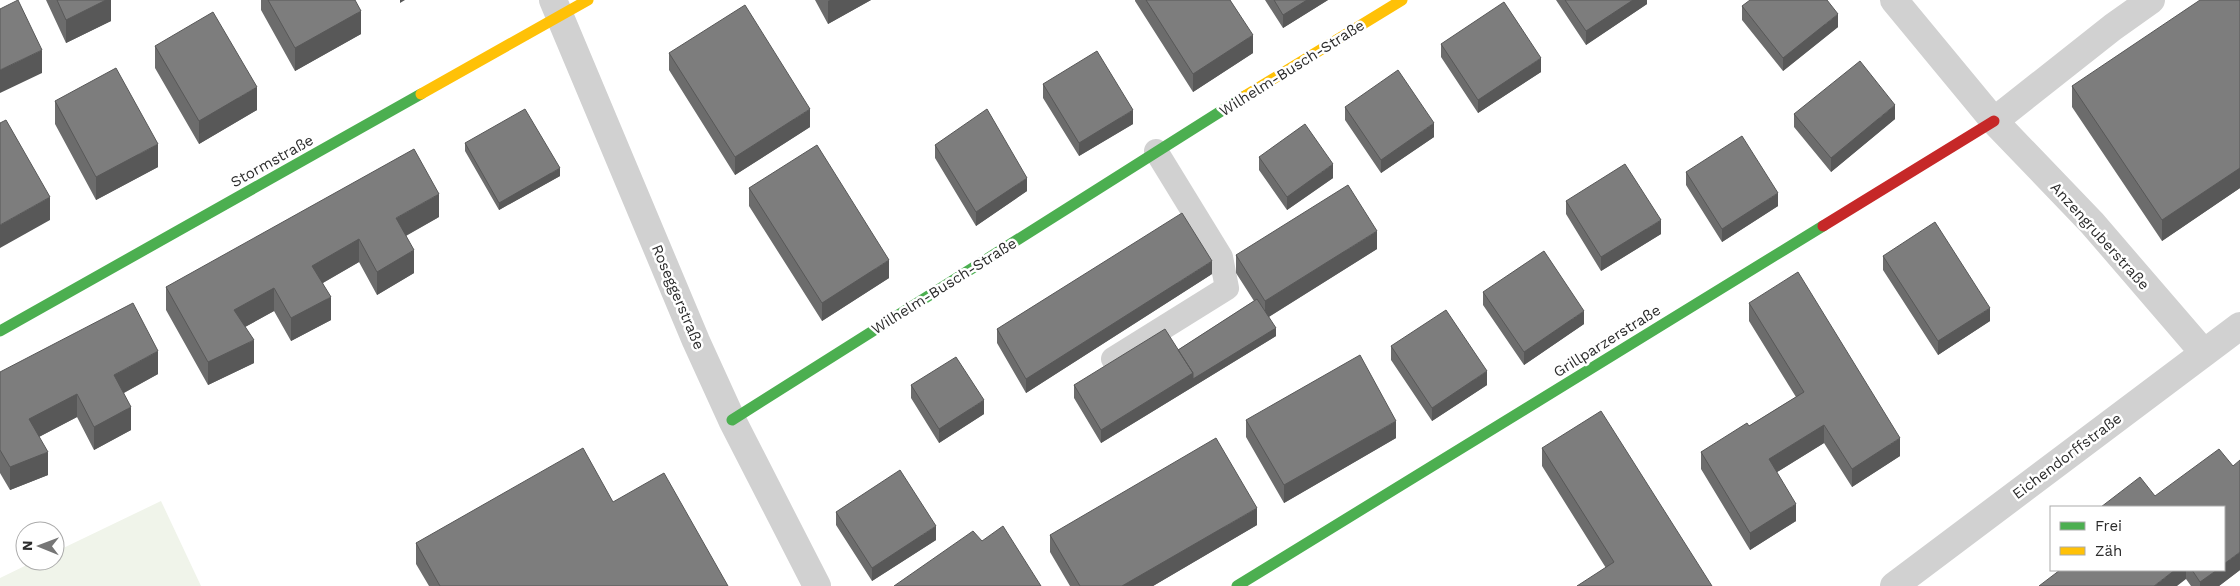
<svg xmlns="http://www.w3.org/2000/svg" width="2240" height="586" font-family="'Work Sans',sans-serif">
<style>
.green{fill:#f0f4ea}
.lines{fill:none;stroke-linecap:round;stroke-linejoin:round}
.lane{stroke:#d1d1d1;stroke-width:24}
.street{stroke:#d1d1d1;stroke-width:28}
.fast{stroke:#4caf50;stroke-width:11}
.slow{stroke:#ffc107;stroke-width:11}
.jam{stroke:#c62828;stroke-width:11}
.wall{fill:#6c6c6c}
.shaded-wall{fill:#585858}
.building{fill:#7d7d7d;stroke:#585858}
.labels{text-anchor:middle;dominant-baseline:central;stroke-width:5;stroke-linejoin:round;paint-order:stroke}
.street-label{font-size:15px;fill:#2c2c2c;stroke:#fff}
</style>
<rect width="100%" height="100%" fill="#fff"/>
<path class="green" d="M161,501l40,85h-201v-8l35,-17h20v-9z"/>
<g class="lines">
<path class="lane" d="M1113,359l114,-71 -6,-31 -65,-106"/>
<path class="street" d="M553,0l143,341 36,79 85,166
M1894,0l100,121 98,102 112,130
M1994,121l119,-94 38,-27
M1894,586l346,-260"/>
<path class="fast" d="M0,331l421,-237
M732,420l513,-324
M1237,586l586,-360"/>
<path class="slow" d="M421,94l167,-94
M1245,96l157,-96"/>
<path class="jam" d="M1823,226l171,-105"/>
</g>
<path class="wall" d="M46,0h65v21l-45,22z
M261,0h94l6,34 -66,37 -34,-61z
M815,0h56l-43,24z
M1135,0h95l23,53 -60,39 -58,-91z
M1265,0h63l-45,28z
M1556,0h91v4l-61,41z
M2240,0v188l-78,53 -90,-134v-21z
M1742,6l96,21 -55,44 -41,-51z
M1441,44l100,28 -63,41 -37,-56z
M155,46l102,64 -58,34 -44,-76z
M669,53l141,74 -75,48 -66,-105z
M1043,84l90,40 -54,32 -36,-58z
M55,101l103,66 -62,33 -41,-76z
M1345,107l89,30 -53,36 -36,-53z
M1794,114l101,5 -64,53 -37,-45z
M465,143l95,33 -61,34 -34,-59z
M935,145l92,46 -51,35 -41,-68z
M1259,157l74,21 -46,32 -28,-40z
M1686,172l92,34 -56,36 -36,-57z
M749,188l140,90 -67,43 -73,-115z
M1566,201l95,33 -60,37 -35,-57z
M439,217l-33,19 8,37 -37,22 -18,-33 -36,21 8,37 -40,21 -17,-30 -29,16 9,36 -46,22 -42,-75v-23z
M1377,249l-108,68 7,19 -175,107 -27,-45v-13l104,-35 76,-49 -18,-28v-18z
M1883,256l107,65 -52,34 -55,-85z
M1212,274l-186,119 -29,-50v-14z
M1483,292l101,32 -60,41 -41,-60z
M1749,303l151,153 -48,31 -28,-44 -47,29 19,49 -46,29 -49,-81v-17l48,-26 47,-29 -47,-76z
M1391,346l96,39 -55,36 -41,-61z
M0,372l158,2 -34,19 7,37 -37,20 -17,-33 -38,20 9,38 -38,15 -10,-17z
M911,385l73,29 -45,29 -28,-45z
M1246,420l150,18 -112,65 -38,-66z
M1542,448l170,138 -106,-18 -64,-102z
M2155,496l85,74 -21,16h-28l-5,-7 -126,-9h164z
M613,502l115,84h-299l-13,-22v-21z
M836,512l100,28 -64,41 -36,-56z
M1257,525l-104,61h-83l-20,-34v-17z"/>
<path class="shaded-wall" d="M106,0h5v21l-45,22v-23z
M400,0h5l-5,3z
M830,0h41l-43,24v-23z
M1307,0h21l-45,28v-13z
M1633,0h14v4l-61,41v-14z
M361,11v23l-66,37v-23z
M1838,14v13l-55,44v-13z
M1253,35v18l-60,39v-18z
M42,50v23l-42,20v-23z
M1541,58v14l-63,41v-13z
M257,87v23l-58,34v-23z
M1895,105v14l-64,53v-14z
M810,109v18l-75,48v-18z
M1133,110v14l-54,32v-13z
M1434,123v14l-53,36v-13z
M158,144v23l-62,33v-23z
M1333,164v14l-46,32v-13z
M560,168v8l-61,34v-7z
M2240,168v20l-78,53v-21z
M1027,178v13l-51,35v-14z
M1778,193v13l-56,36v-13z
M439,194v23l-43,24v-23z
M50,197v23l-50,28v-23z
M1661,220v14l-60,37v-14z
M1377,231v18l-112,70v-18z
M359,239v23l-47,27v-23z
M414,250v23l-37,22v-23z
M889,260v18l-67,43v-18z
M1212,261v13l-186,119v-14z
M274,288v23l-40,22v-23z
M331,297v23l-40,21v-23z
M1990,308v13l-52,34v-14z
M1584,311v13l-60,41v-13z
M1276,328v8l-175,107v-13l92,-57z
M254,340v23l-46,22v-23z
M158,351v23l-44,24v-23z
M1487,371v14l-55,36v-13z
M77,394v23l-48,25v-23z
M984,400v14l-45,29v-14z
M131,407v23l-37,20v-23z
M1396,421v17l-112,65v-18z
M1824,425v18l-55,34v-18z
M1900,438v18l-48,31v-18z
M48,452v23l-38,15v-23z
M1796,504v17l-46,29v-17z
M1257,508v17l-104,61h-31z
M936,526v14l-64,41v-13z
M2240,552v18l-21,16h-19v-4l17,-12h7v-6z
M2175,570h11v9l-9,7h-23z"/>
<path class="building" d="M18,0l24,50 -42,20v-61z
M57,0h49l-40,20z
M268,0h87l6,11 -66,37z
M1146,0h84l23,35 -60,39z
M1274,0h33l-24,15z
M1565,0h68l-47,31z
M1750,0h77l11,14 -55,44 -41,-52z
M2200,0h40v168l-78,52 -90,-134z
M1504,2l37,56 -63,42 -37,-56z
M745,5l65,104 -75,48 -66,-104z
M213,12l44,75 -58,34 -44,-75z
M1097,51l36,59 -54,33 -36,-59z
M1860,61l35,44 -64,53 -37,-44z
M116,68l42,76 -62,33 -41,-76z
M1398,70l36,53 -53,37 -36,-53z
M525,109l35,59 -61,35 -34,-60z
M987,109l40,69 -51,34 -41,-67z
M6,120l44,77 -50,28v-102z
M1305,124l28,40 -46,33 -28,-40z
M1742,136l36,57 -56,36 -36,-57z
M817,145l72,115 -67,43 -73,-115z
M414,149l25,45 -43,24 18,32 -37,22 -18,-33 -47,27 19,31 -40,21 -17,-30 -40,22 20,30 -46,22 -42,-75z
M1625,164l36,56 -60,37 -35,-56z
M1348,185l29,46 -112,70 -29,-46z
M1182,213l30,48 -186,118 -29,-50z
M1935,222l55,86 -52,33 -55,-85z
M1544,251l40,60 -60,41 -41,-60z
M1798,272l102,166 -48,31 -28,-44 -55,34 27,45 -46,29 -49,-81 46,-29 2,3 55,-34 -55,-89z
M1257,299l19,29 -83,51v-6l-15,-23z
M133,303l25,48 -44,24 17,32 -37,20 -17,-33 -48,25 19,33 -38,15 -10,-17v-78z
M1446,310l41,61 -55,37 -41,-62z
M1165,329l28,44 -92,57 -27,-45z
M1360,355l36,66 -112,64 -38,-65z
M956,357l28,43 -45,29 -28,-44z
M1601,411l111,175h-135l37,-24 -72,-114z
M1216,438l41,70 -135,78h-42l-30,-51z
M583,448l30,54 51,-29 64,113h-288l-24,-43z
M2219,449l14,17 7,-6v92l-16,12v-57h-123l39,-30 15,19z
M900,470l36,56 -64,42 -36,-56z
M1003,526l38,60h-147l79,-55 9,10z
M2060,570h115l-21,16h-115z
M2192,570h25l-17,12z"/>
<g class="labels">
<g class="street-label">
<text transform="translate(1292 68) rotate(-32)">Wilhelm-Busch-Straße</text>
<text transform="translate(272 161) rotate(-29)">Stormstraße</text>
<text transform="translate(2100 236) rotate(48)">Anzengruberstraße</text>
<text transform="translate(944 286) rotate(-32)">Wilhelm-Busch-Straße</text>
<text transform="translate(678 297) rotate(67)">Roseggerstraße</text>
<text transform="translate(1607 341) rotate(-32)">Grillparzerstraße</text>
<text transform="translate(2067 456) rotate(-37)">Eichendorffstraße</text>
</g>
</g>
<rect x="2050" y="506" width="175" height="65" fill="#ffffff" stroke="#ababab"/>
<rect x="2060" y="522" width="25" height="8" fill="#4caf50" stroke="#ababab"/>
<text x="2095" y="531" font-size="15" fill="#2c2c2c">Frei</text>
<rect x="2060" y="547" width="25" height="8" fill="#ffc107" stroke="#ababab"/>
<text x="2095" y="556" font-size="15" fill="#2c2c2c">Zäh</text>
<g transform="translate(40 546) rotate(271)"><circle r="24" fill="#ffffff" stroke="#ababab"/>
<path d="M0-4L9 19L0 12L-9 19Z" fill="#767676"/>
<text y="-8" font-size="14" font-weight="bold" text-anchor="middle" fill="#2c2c2c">N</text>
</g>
</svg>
